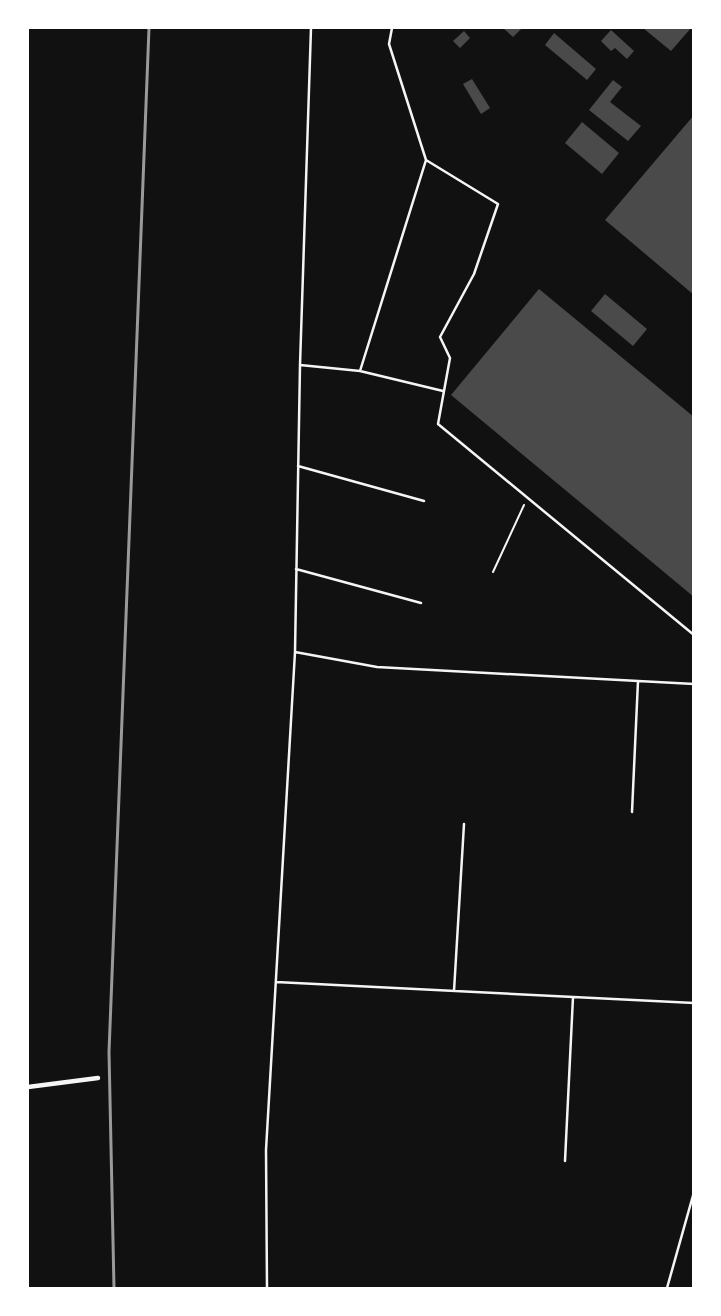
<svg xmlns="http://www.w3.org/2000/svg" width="721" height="1316" font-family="Mulish,sans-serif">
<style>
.building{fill:#4a4a4a}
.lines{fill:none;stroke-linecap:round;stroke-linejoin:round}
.path{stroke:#f5f5f5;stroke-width:2}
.service{stroke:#f5f5f5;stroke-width:2.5}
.minor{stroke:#f5f5f5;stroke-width:4.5}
.rail{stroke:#9a9a9a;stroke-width:3}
</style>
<rect width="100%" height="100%" fill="#111"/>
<path class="building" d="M503,28h19l-9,9z
M643,28h48l-20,23z
M611,30l23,21 -7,8 -12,-11 -4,3 -10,-10z
M464,31l6,7 -10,10 -7,-7z
M554,33l42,36 -9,11 -42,-35z
M472,79l18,29 -9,6 -18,-30z
M613,80l9,7 -12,15 31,24 -13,15 -39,-31z
M694,115v180l-89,-75z
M582,122l37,31 -17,21 -37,-31z
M539,289l155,128v180l-243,-202z
M605,294l42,35 -14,17 -42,-35z"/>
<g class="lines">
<path class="path" d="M493,572l31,-67"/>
<path class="service" d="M392,28l-3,16 37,116 72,44 -24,70 -34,63 10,21 -12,66 256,211
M300,365l60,6 83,20
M360,371l66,-211
M298,466l126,35
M296,569l125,34
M295,652l82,15 317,17
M632,812l6,-131
M276,982l418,21
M454,991l10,-167
M565,1161l8,-164
M267,1288l-1,-138 29,-498 5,-287 11,-337
M667,1288l27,-96"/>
<path class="minor" d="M28,1087l70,-9"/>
<path class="rail" d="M114,1288l-5,-236 40,-1024"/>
</g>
<rect width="721" height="1316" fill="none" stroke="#ffffff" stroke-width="58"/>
</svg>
